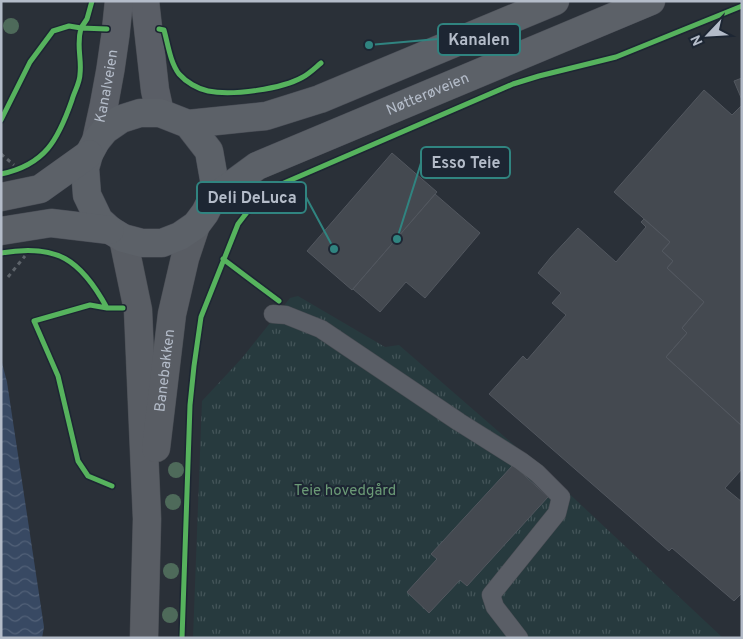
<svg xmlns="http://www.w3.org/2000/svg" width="743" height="639" font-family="Overpass,sans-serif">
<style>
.grass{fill:url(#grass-tufts)}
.water{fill:url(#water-waves)}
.building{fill:#444950;stroke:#52575f}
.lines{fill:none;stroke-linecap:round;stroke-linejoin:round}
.service-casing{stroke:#484c53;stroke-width:19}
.tertiary-casing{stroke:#484c53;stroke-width:29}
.secondary-casing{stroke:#484c53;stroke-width:29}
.primary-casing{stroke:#484c55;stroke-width:29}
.path{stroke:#5d636a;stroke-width:3;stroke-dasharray:4 4;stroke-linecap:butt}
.service{stroke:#5a5e66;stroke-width:18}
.tertiary{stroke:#5a5e66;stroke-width:28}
.secondary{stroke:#595d64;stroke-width:28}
.primary{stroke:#5c6168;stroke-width:28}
.cycleway-casing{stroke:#1d2633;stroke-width:8}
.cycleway{stroke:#56b35d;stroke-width:5}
.tree{fill:#4e6a5a}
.labels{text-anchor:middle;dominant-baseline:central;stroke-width:4;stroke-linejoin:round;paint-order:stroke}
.street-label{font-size:15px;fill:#b4bcc9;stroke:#1d2633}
.park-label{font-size:15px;fill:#6b9a76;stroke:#1d2633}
.leader{fill:none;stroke:#308480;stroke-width:2}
.callout-dot{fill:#308480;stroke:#1d2633;stroke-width:2}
.callout{fill:#1d2633;stroke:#308480;stroke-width:2}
.callout-label{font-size:16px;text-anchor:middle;font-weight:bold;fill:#b4bcc9}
</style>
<defs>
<pattern id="grass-tufts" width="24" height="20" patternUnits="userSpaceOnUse" patternTransform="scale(1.25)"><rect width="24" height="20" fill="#273a3e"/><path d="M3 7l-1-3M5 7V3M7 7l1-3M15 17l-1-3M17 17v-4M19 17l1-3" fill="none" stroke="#445559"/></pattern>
<pattern id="water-waves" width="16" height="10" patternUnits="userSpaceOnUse" patternTransform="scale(1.25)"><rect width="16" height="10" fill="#384963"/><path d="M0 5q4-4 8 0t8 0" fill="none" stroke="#526178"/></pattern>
</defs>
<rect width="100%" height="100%" fill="#2a3038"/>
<path class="grass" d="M298,296l87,51 14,-2 162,141 162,152h-530l9,-237 40,-43 48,-60z"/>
<path class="water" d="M1,359l6,23 37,245 -2,11h-41z"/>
<path class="building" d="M742,78v22l-8,-19z
M704,90l28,25 9,-9h1v320l-76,-69 21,-24 -5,-5 22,-26 -37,-34 6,-7 -11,-10 8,-9 -56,-50z
M392,153l45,39 -85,98 -45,-39z
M435,194l45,39 -55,65 -19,-16 -26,30 -27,-23z
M644,219l26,23 -8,9 11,10 -6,7 37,34 -22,26 5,5 -21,24 76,69v43l-17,19 17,14v91l-8,8 -62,-53 -3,3 -180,-157 34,-38 4,4 39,-45 -14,-12 9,-10 -23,-20 13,-16 27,-29 38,34 30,-35 -5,-5z
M513,465l35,32 -81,89 -7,-6 -31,33 -22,-21 30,-33 -6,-5z"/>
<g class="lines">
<defs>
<path id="service" d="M273,314l13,1 35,14 138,93 62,39 16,12 24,24 -4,16 -66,82 4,12 24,31"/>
<g id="tertiary">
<path d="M145,1l10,89 5,23"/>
<path id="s1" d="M96,141c11,-46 19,-93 23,-140"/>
</g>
<g id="secondary">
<path d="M123,238l15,72 9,209 -3,119"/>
<path id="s2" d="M156,448l16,-134 13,-56 11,-33"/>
</g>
<g id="primary">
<path d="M188,124l21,27 6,34 -3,14 -7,14 -9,12 -16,11 -18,7h-20l-19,-5 -13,-8 -11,-10 -12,-25 -2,-27 4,-14 7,-13 9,-11 16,-11 19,-6h20l28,11 78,-8 54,-17 235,-98"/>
<path d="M1,197l39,-8 49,-35"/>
<path id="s3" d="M212,199l45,-33 394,-165"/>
<path d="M1,231l50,-8 59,7"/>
</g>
</defs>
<use href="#service" class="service-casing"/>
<use href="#tertiary" class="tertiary-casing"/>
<use href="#secondary" class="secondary-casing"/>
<use href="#primary" class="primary-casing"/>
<path class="path" d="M1,154l13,11
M8,277l17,-21"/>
<use href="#service" class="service"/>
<use href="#tertiary" class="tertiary"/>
<use href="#secondary" class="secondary"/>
<use href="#primary" class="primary"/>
<defs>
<path id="cycleway" d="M159,29l5,1c4,14 6,32 15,44 7,8 19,15 29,17 24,5 74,-2 95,-14 6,-3 12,-9 18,-14
M1,120l29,-58 23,-31 16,-5 12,2 6,-9 5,-18
M1,174c44,-9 57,-34 71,-74 2,-8 8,-17 8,-26 2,-16 -4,-28 1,-46l26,1
M1,253c56,-10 80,7 106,55h16
M223,259l56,42
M107,308l-17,-3 -56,16 24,55 20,85 10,15 24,10
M182,638l8,-233 4,-39 7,-49 37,-93 10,-13 29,-25 236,-102 26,-8 77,-19 126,-51"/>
</defs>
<use href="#cycleway" class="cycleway-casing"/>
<use href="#cycleway" class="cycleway"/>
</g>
<g class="tree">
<circle cx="11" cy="26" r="8"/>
<circle cx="176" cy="470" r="8"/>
<circle cx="173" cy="502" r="8"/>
<circle cx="171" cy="571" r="8"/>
<circle cx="170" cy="615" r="8"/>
</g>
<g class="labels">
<g class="street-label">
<text stroke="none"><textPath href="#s1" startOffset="56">Kanalveien</textPath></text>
<text stroke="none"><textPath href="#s3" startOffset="241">Nøtterøveien</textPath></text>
<text stroke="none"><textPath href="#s2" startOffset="78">Banebakken</textPath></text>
</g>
<g class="park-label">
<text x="345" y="491">Teie hovedgård</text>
</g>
</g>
<path class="leader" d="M369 45L438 39M397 239L421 163M334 249L306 197"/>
<g class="callout-dot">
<circle cx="369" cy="45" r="5"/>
<circle cx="397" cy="239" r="5"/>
<circle cx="334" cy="249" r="5"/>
</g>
<g class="callout">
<rect x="438" y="24" width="82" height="31" rx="5"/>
<rect x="421" y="147" width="89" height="31" rx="5"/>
<rect x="197" y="182" width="109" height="31" rx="5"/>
</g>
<g class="callout-label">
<text x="479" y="45">Kanalen</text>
<text x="466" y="168">Esso Teie</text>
<text x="252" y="203">Deli DeLuca</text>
</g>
<rect width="743" height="639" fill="none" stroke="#b4bcc9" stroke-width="5"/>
<g transform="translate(708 35) rotate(245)" stroke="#1d2633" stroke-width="4" paint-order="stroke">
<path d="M0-4L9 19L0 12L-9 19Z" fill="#b4bcc9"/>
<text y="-8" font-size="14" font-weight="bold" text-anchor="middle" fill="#b4bcc9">N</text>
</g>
</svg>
